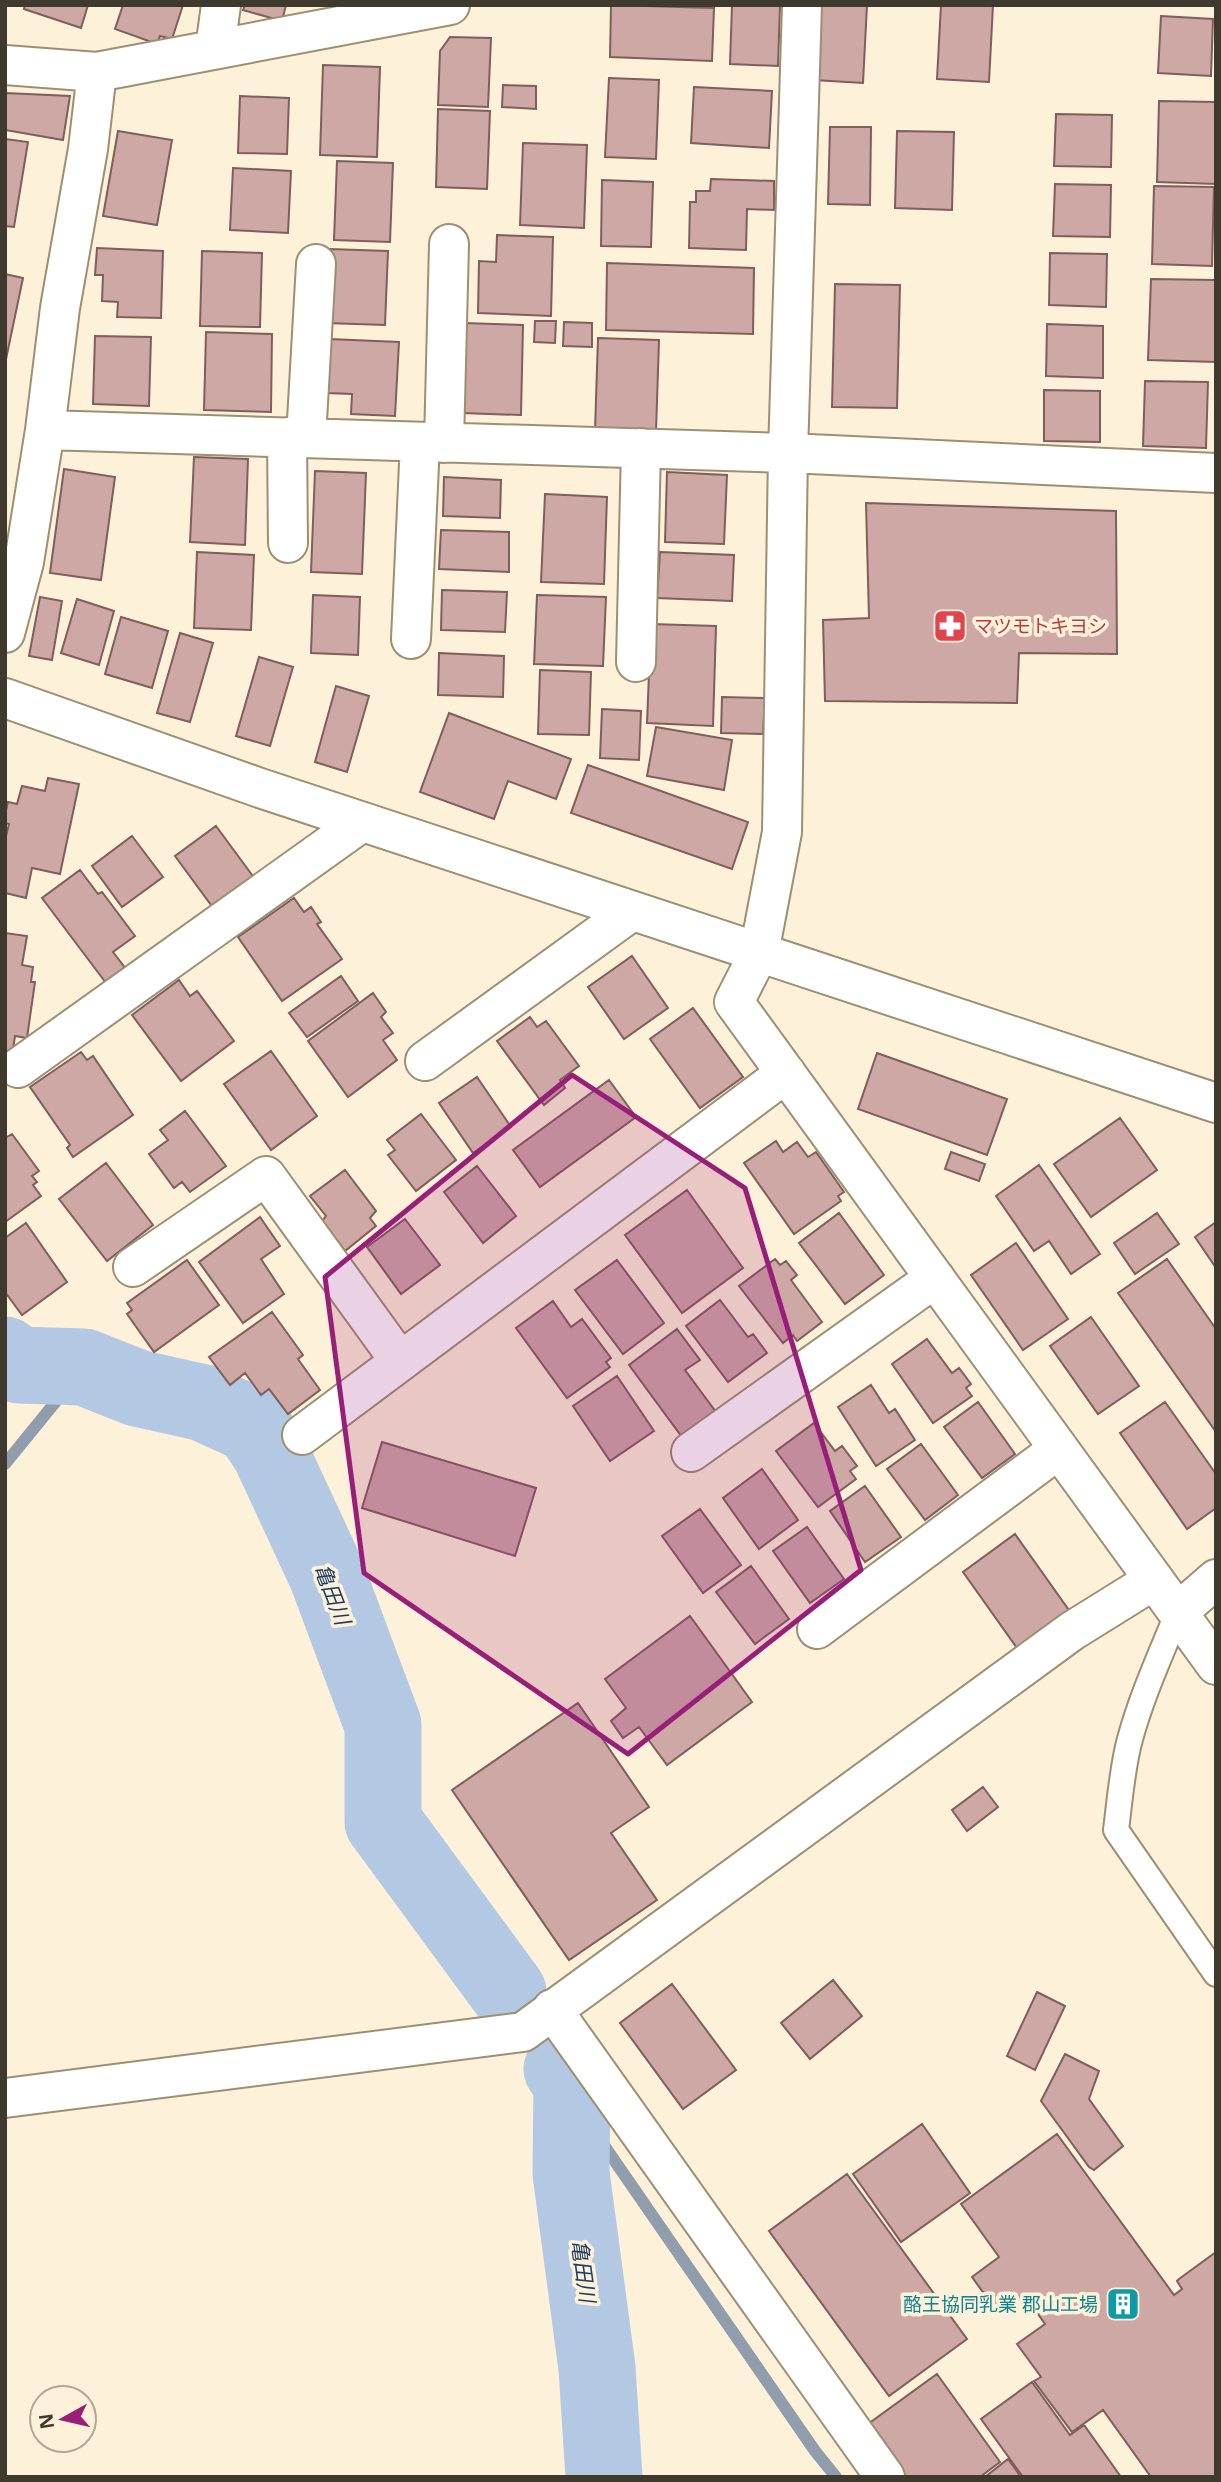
<svg xmlns="http://www.w3.org/2000/svg" width="1221" height="2482" font-family="'Open Sans','Noto Sans JP',sans-serif">
<style>
.lines{fill:none;stroke-linecap:round;stroke-linejoin:round}
.stream{stroke:#909dac;stroke-width:12}
.river{stroke:#b3c8e3;stroke-width:77}
.building{fill:#cda8a5;stroke:#7f5e5b;stroke-width:2}
.service-casing{stroke:#9c8f72;stroke-width:28}
.minor-casing{stroke:#9c8f72;stroke-width:42}
.tertiary-casing{stroke:#9c8f72;stroke-width:42}
.service{stroke:#fff;stroke-width:24}
.minor{stroke:#fff;stroke-width:38}
.tertiary{stroke:#fff;stroke-width:38}
.marked{fill:#981f79;fill-opacity:0.2;stroke:#981f79;stroke-width:5;stroke-linejoin:round}
.labels{text-anchor:middle;dominant-baseline:central;stroke-width:7;stroke-linejoin:round;paint-order:stroke}
.health-label{font-size:19px;fill:#be3a42;stroke:#fdf2d9;text-anchor:start}
.culture-label{font-size:19px;fill:#0d838f;stroke:#fdf2d9;text-anchor:end}
.water-label{font-size:21px;font-style:italic;fill:#1f3e63;stroke:#fdf2d9}
</style>
<rect width="100%" height="100%" fill="#fdf2d9"/>
<g class="lines">
<path class="stream" d="M5,1464l79,-97
M572,2084l31,60 212,307 21,26"/>
<path class="river" d="M5,1355l14,10 65,2 53,21 67,15 48,22 18,27 57,123 56,150v97l125,170
M562,2069l10,15 -1,89 26,195 7,109"/>
</g>
<path class="building" d="M25,5h63l-7,23 -57,-19z
M123,5h60l-11,34 -12,-3 -3,8 -42,-15z
M245,5h41l-4,16 -39,-11z
M611,5l103,3 -2,53 -102,-4z
M732,5h48l-2,61 -48,-2z
M818,5h49l-4,78 -49,-3z
M941,5h52l-4,77 -52,-3z
M1161,16l52,3 -2,57 -53,-3z
M450,37l41,1 -3,69 -50,-2 2,-54z
M323,65l57,2 -3,90 -57,-2z
M609,78l50,2 -3,79 -51,-2z
M503,85l33,1v23l-34,-2z
M694,87l78,4 -3,57 -78,-5z
M5,93l65,3 -7,44 -58,-10z
M240,96l49,2 -2,56 -49,-1z
M1159,101l57,1v82l-59,-2z
M438,109l52,2 -3,78 -51,-2z
M1056,114l56,1 -1,52 -57,-1z
M830,127h41l-1,78 -42,-1z
M118,131l54,9 -15,85 -54,-9z
M897,131l57,1 -2,78 -57,-2z
M5,139l23,3 -14,85 -9,-1z
M523,143l64,2 -3,83 -64,-3z
M337,161l56,2 -3,79 -56,-2z
M233,168l58,3 -3,62 -58,-3z
M711,179l63,2v29l-27,-1 -1,41 -57,-2 1,-46h6v-11h14z
M602,180l51,2 -2,65 -50,-1z
M1055,184l56,1 -1,52 -57,-1z
M1154,186l60,1 -2,79 -60,-2z
M497,235l56,2 -2,79 -73,-3 1,-52 17,1z
M97,248l66,3 -2,67 -44,-1 1,-15 -16,-1 1,-26h-8z
M329,249l59,2 -3,74 -59,-2z
M202,251l60,2 -2,74 -60,-1z
M1050,253l57,1 -1,53 -57,-2z
M607,263l147,5 -1,66 -147,-4z
M5,274l18,4 -18,86z
M1151,279l65,1v82l-68,-2z
M835,284l65,1 -3,123 -65,-1z
M535,321h21l-1,22 -21,-1z
M564,322l28,1v24l-29,-1z
M463,323l60,2 -2,90 -59,-2z
M1047,324l56,2v52l-57,-2z
M206,332l66,2 -1,78 -67,-2z
M95,336l56,1 -2,69 -56,-2z
M598,338l61,2 -3,92 -61,-2z
M329,339l70,3 -4,74 -44,-2 1,-20 -26,-1z
M1145,381l63,1 -2,66 -63,-2z
M1044,390l56,1v51l-56,-1z
M194,457l54,2 -3,86 -55,-3z
M64,469l51,8 -14,103 -51,-7z
M315,471l51,2 -4,101 -51,-2z
M667,472l60,3 -3,69 -59,-2z
M444,477l57,3 -1,38 -57,-2z
M545,494l62,3 -3,87 -63,-2z
M866,503l250,8 1,143 -98,-1 -2,50 -192,-2 -2,-81 46,-2z
M441,530l68,2v40l-70,-3z
M197,552l57,3 -3,75 -57,-2z
M660,552l74,3 -2,46 -75,-3z
M442,590l65,2 -2,40 -64,-2z
M313,595l47,2 -2,58 -47,-2z
M537,595l69,2 -3,69 -69,-2z
M40,597l22,4 -10,59 -23,-4z
M77,599l37,12 -15,54 -38,-12z
M121,617l47,14 -16,57 -47,-14z
M651,624l65,2 -3,100 -66,-3z
M180,633l33,10 -23,79 -33,-9z
M439,653l65,3 -1,41 -65,-2z
M259,657l34,10 -23,79 -34,-10z
M540,670l51,2 -2,63 -51,-1z
M336,686l33,10 -22,76 -32,-10z
M722,697l43,1 -2,36 -42,-1z
M602,709l39,2 -2,49 -39,-2z
M449,713l122,46 -15,40 -48,-18 -14,38 -74,-27z
M656,727l76,13 -8,50 -77,-14z
M588,765l160,57 -16,47 -161,-56z
M48,778l31,6 -19,90 -28,-6 -6,30 -21,-5v-53l4,-16 -4,-1v-9l3,-12 9,2 5,-18 23,5z
M216,826l39,53 -41,30 -39,-53z
M132,836l31,41 -41,30 -30,-41z
M80,870l18,24 4,-2 33,44 -22,16 13,17 -20,14 -64,-85z
M294,898l10,14 7,-5 10,15 -4,2 25,35 -60,42 -44,-64z
M5,933l22,3 -5,29 11,2 -2,15h4l-8,56 -12,-2 -3,20 -7,-1z
M632,956l36,52 -44,31 -36,-52z
M341,976l17,25 -51,36 -18,-24z
M179,980l11,16 7,-5 37,50 -53,40 -49,-66z
M373,993l13,19 -5,5 12,16 -10,7 14,20 -49,37 -40,-56z
M693,1008l50,69 -43,31 -50,-69z
M530,1017l7,10 9,-6 33,45 -19,14 5,8 -21,17 -47,-64z
M271,1051l46,65 -46,34 -47,-66z
M81,1052l6,8 6,-4 40,59 -60,42 -6,-9 3,-3 -40,-58z
M877,1053l130,46 -20,56 -129,-46z
M477,1077l34,50 -38,26 -34,-50z
M609,1080l27,37 -96,70 -27,-37z
M185,1111l41,55 -36,26 -8,-10 -8,6 -25,-34 19,-14 -8,-10z
M421,1114l35,46 -40,31 -28,-36 7,-5 -8,-10z
M1120,1118l37,52 -66,47 -37,-53z
M12,1134l27,37 -7,5 5,6 -4,3 8,11 -36,26v-84z
M776,1141l7,11 14,-10 11,15 8,-5 28,40 -6,4 3,5 -47,33 -50,-71z
M951,1152l34,12 -6,17 -34,-12z
M106,1163l47,62 -46,36 -48,-62z
M1039,1165l61,89 -29,20 -22,-33 -15,10 -38,-55z
M477,1166l39,50 -33,27 -39,-51z
M345,1170l31,41 -6,7 6,8 -31,25 -23,-30 4,-5 -16,-20z
M687,1190l56,78 -61,45 -57,-78z
M839,1213l45,62 -39,29 -46,-61z
M1157,1213l22,31 -44,30 -21,-31z
M260,1217l20,29 -19,13 23,35 -41,29 -44,-61z
M405,1219l35,46 -39,29 -34,-47z
M1216,1222v46l-21,-31z
M26,1223l41,59 -45,33 -17,-23v-54z
M1016,1243l52,76 -45,31 -52,-75z
M775,1259l5,6 6,-4 11,14 -6,5 31,42 -25,19 -4,-6 -10,8 -44,-57z
M1167,1259l49,70v103l-98,-139z
M187,1260l32,45 -65,47 -27,-38 5,-4 -5,-7z
M617,1260l47,63 -41,31 -48,-64z
M720,1300l28,37 5,-3 14,19 -39,29 -42,-56z
M553,1301l18,26 11,-8 29,39 -5,4 4,5 -43,31 -51,-70z
M272,1312l31,43 -5,4 22,31 -32,24 -19,-25 -8,6 -16,-22 -15,12 -21,-28z
M1091,1317l48,69 -41,28 -48,-68z
M677,1329l23,31 -15,10 31,42 -34,25 -53,-72z
M927,1339l25,34 7,-5 12,16 -5,4 6,8 -39,27 -41,-59z
M617,1376l37,55 -44,30 -37,-55z
M871,1385l18,28 6,-4 20,31 -39,26 -38,-59z
M978,1402l37,52 -33,24 -38,-51z
M1165,1402l51,72v34l-29,21 -67,-96z
M814,1423l21,28 7,-5 15,20 -7,5 6,8 -38,28 -42,-56z
M382,1442l154,46 -21,68 -153,-48z
M921,1444l37,51 -33,25 -38,-51z
M762,1469l36,51 -39,29 -36,-51z
M865,1486l36,51 -36,25 -35,-51z
M700,1509l41,56 -38,28 -41,-57z
M807,1527l37,52 -34,24 -37,-52z
M1015,1534l56,79 -52,38 -56,-79z
M751,1566l38,53 -34,25 -39,-52z
M690,1616l62,86 -85,63 -28,-38 -16,11 -12,-17 15,-13 -21,-29z
M578,1703l71,104 -38,26 46,67 -88,60 -117,-170z
M983,1787l15,20 -31,24 -15,-21z
M833,1980l29,36 -52,43 -29,-36z
M672,1984l64,86 -53,39 -63,-86z
M1037,1992l28,14 -30,64 -28,-14z
M1065,2054l34,17 -10,28 34,47 -29,24 -5,-3 -48,-66z
M922,2124l48,69 -69,49 -48,-68z
M1057,2134l117,161 8,-6 -5,-8 2,-2 37,-27v225h-65l-48,-67 -31,22 -38,-51 7,-4 -24,-33 28,-20 -21,-29 -26,18 -26,-36 27,-20 -38,-53z
M847,2174l120,165 -78,57 -120,-165z
M937,2374l63,88 -20,15h-74l-38,-53z
M1032,2382l38,53 14,-10 37,52h-98l-42,-58z
M1008,2459l13,18h-36z"/>
<g class="lines">
<defs>
<path id="service" d="M1178,1612c-17,42 -36,83 -48,127 -8,29 -10,60 -14,91l100,144"/>
<path id="minor" d="M802,5l-14,448 -6,379 -23,121 -25,49 482,663
M215,49l6,-44
M5,65l92,7 -9,77 -28,159 -15,122 -21,132 -19,71
M97,72l353,-67
M45,430l743,23 428,20
M287,437l1,106
M306,438l10,-174
M444,443l5,-199
M411,639l9,-197
M636,662l5,-214
M425,1061l207,-150
M18,1068l344,-246
M133,1267l133,-91 134,185
M302,1435l484,-362
M691,1452l244,-174
M1178,1612l38,-33
M817,1629l242,-180
M552,2009l333,468
M5,2098l518,-66 549,-401 82,-51"/>
<path id="tertiary" d="M5,698l255,90 956,315"/>
</defs>
<use href="#service" class="service-casing"/>
<use href="#minor" class="minor-casing"/>
<use href="#tertiary" class="tertiary-casing"/>
<use href="#service" class="service"/>
<use href="#minor" class="minor"/>
<use href="#tertiary" class="tertiary"/>
</g>
<path class="marked" d="M572,1075l173,113 116,382 -233,184 -264,-181 -39,-296z"/>
<defs>
<symbol id="pharmacy-square" viewBox="-11 -11 22 22"><rect x="-9" y="-9" width="18" height="18" rx="4" fill="#e0444e" stroke="#fdf2d9"/><path d="M-2-6h4v4h4v4h-4v4h-4v-4h-4v-4h4Z" fill="#fff"/></symbol>
<symbol id="building-square" viewBox="-11 -11 22 22"><rect x="-9" y="-9" width="18" height="18" rx="4" fill="#0f9aa8" stroke="#fdf2d9"/><path d="M-4-6H4V6H1V3H-1V6H-4ZM-2.5-4.3h1.7v1.8h-1.7ZM.8-4.3h1.7v1.8H.8ZM-2.5-1h1.7V.8h-1.7ZM.8-1h1.7V.8H.8Z" fill="#fff"/></symbol>
</defs>
<g fill-rule="evenodd">
<use href="#pharmacy-square" x="931" y="607" width="38" height="38"/>
<use href="#building-square" x="1104" y="2285" width="38" height="38"/>
</g>
<g class="labels">
<g class="health-label">
<text x="974" y="626">マツモトキヨシ</text>
</g>
<g class="culture-label">
<text x="1098" y="2304">酪王協同乳業 郡山工場</text>
</g>
<g class="water-label">
<text transform="translate(333 1594) rotate(69)">亀田川</text>
<text transform="translate(584 2271) rotate(82)">亀田川</text>
</g>
</g>
<rect width="1221" height="2482" fill="none" stroke="#3f3a2d" stroke-width="14"/>
<g transform="translate(63 2419) rotate(262)"><circle r="33" fill="#fdf2d9" stroke="#b1a894" stroke-width="2"/>
<path d="M0-5L12 26L0 18L-12 26Z" fill="#981f79"/>
<text y="-10" font-size="19" font-weight="bold" text-anchor="middle" fill="#3f3a2d">N</text>
</g>
</svg>
